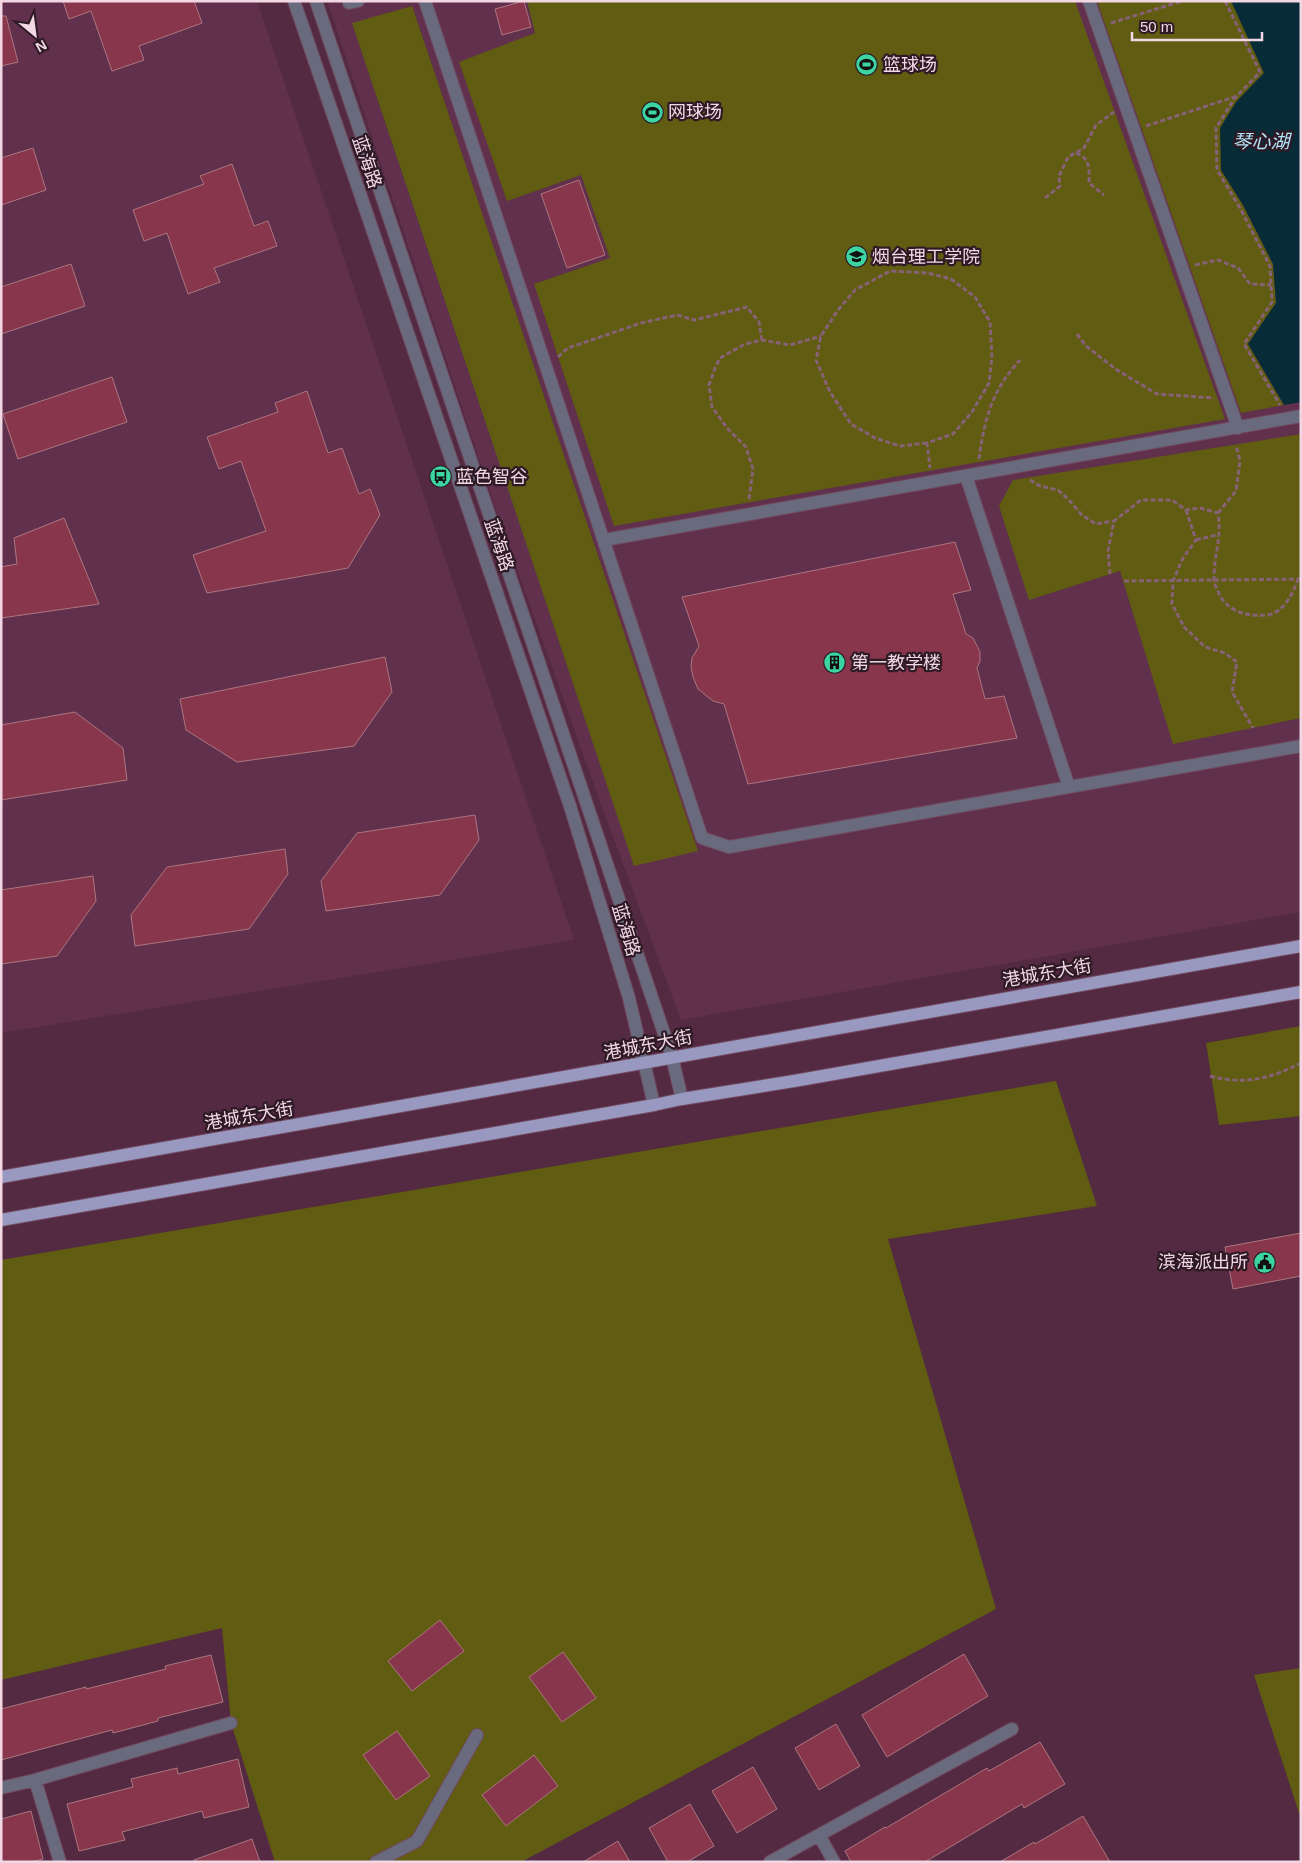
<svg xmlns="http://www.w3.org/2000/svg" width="1302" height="1863" font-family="Arial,'Noto Sans SC',sans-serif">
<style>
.built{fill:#61304c}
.green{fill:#605c12}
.water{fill:#082b38}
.building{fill:#88364c;stroke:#ac7680}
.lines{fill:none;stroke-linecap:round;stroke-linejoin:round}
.minor-casing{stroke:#70495e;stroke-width:14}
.major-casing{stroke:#70495e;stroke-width:14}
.path{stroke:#876276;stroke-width:3;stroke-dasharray:5 2.5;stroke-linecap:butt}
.minor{stroke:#6a6a7e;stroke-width:12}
.major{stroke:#9998c0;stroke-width:12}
.labels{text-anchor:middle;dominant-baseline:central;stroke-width:4.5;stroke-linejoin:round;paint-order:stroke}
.poi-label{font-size:18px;fill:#f2d7e4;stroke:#2d1a24;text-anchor:start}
.street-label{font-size:18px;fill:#f2d7e4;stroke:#2d1a24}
.water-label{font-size:19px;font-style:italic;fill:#b4e4f9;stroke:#2d1a24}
</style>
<rect width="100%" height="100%" fill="#532a41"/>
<path class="built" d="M1,1h256l317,939 -573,93z
M327,1h974v911l-620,108 -82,-221 -102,-286z"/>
<path class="green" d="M527,1h548l150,418 -611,107 -80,-242 76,-26 -29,-83 -74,26 -48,-139 76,-29z
M1097,1h134l2,3 31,69 -28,29 -15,68 22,35 30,59 3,39 -28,41 36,61 -43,8z
M412,6l286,845 -64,15 -282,-843z
M1301,434v284l-128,26 -53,-173 -91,29 -30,-94 14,-26z
M1301,1026v90l-82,9 -13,-82z
M1056,1081l41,125 -209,33 108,370 -475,253h-246l-44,-139 -9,-95 -221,52v-420z
M1301,1668v151l-47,-144z"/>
<path class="water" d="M1231,1h70v401l-17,3 -36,-61 28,-41 -3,-39 -30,-59 -22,-35 -1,-42 16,-26 28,-29z"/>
<path class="building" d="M63,1h131l8,22 -63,23 5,14 -32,11 -21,-60 -22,8z
M524,1l7,26 -29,8 -7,-26z
M1,16h5l12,46 -17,4z
M33,148l13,42 -45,15v-47z
M232,164l22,62 14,-5 9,25 -63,22 6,14 -32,12 -21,-61 -23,8 -11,-31 71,-26 -4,-8z
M579,180l26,75 -38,13 -26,-74z
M71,264l14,42 -84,28v-47z
M112,377l15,45 -109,37 -15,-45z
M307,391l21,62 14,-5 17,46 11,-5 10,26 -32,53 -141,25 -14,-38 73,-24 -25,-70 -22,8 -12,-32 71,-25 -3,-9z
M64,518l35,86 -98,14v-51l16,-3 -3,-26z
M955,542l16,48 -18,4 13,40 7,4 7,14v9l-3,7 8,31 19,-3 13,42 -269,46 -24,-80 -11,-3 -15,-12 -5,-12 -2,-11 1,-8 7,-12 -17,-49z
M385,657l7,35 -38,54 -117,16 -51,-32 -6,-31z
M75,712l48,36 4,32 -126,20v-75z
M475,815l4,25 -39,55 -114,16 -5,-30 36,-48z
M285,849l3,25 -39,55 -114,17 -4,-31 36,-48z
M93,876l3,25 -39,55 -56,8v-74z
M1301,1233v43l-68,13 -8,-42z
M440,1620l24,31 -52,40 -24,-30z
M563,1652l33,46 -34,24 -33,-45z
M964,1654l24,42 -101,61 -25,-42z
M211,1655l12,47 -65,16v3l-45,12 -1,-3 -111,30v-51l85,-22v2l80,-20 -1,-3z
M836,1724l24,42 -41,24 -24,-42z
M397,1731l33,45 -34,24 -33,-45z
M1040,1742l25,42 -41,24 -2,-4 -97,58h-74l-6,-11 40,-24 1,1 101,-60 2,3z
M534,1755l24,31 -52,40 -24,-31z
M238,1759l11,48 -45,11 -2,-7 -80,21 3,8 -46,11 -12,-47 66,-17 -2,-8 46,-11 1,6z
M753,1767l24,42 -40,24 -25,-42z
M690,1804l24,42 -27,16h-19l-19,-34z
M31,1811l12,48 -13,3h-29v-43z
M1083,1816l27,46h-110l34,-20 1,2z
M252,1839l8,23h-66v-2z
M618,1841l12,21h-47z"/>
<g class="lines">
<defs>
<path id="minor" d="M294,1l276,805 59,192 25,107
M316,1l356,1056 10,42
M349,1v2l9,-2
M425,1l277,837 27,9 572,-101
M1089,1l149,427
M966,476l103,311
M604,540l697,-124
M35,1780l196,-57
M1,1788l34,-8 25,82
M819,1835l15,27
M376,1862l41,-21 60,-106
M770,1862l242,-133"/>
<path id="major" d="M1,1177l1300,-231
M1,1220l653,-115 28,-6 112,-18 507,-89"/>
</defs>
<use href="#minor" class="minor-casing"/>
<use href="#major" class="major-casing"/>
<path class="path" d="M1225,1l35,71 -26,27 -18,29 1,42 23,38 30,58 2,36 -28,42 36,61
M1111,23l71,-22
M1146,126l91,-30
M1076,153c15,6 13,16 13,30l15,12
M1045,198l15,-12 -1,-10 9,-19 16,-9 12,-23 18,-13
M1195,265l23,-5 20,8 12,16 21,1
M1077,334l9,12 31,24 40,24 57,4
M558,357l10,-9 73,-25 36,-8 17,5 53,-13 12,15 3,18
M927,443l-27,3 -25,-8 -24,-14 -21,-32 -14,-32 5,-24 17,-26 17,-20 35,-19 38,2 23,6 24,18 15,25 2,34 -3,27 -17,29 -19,22 -26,9 3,25
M979,459c5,-39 13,-69 41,-99
M1030,480l10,6 18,4 10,9 14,16 14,9 18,-3
M749,499l4,-30 -7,-22 -19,-19 -15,-21 -3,-22 6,-17 5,-10 25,-14 17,-4 28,5 31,-9
M1186,510l10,30 -13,18 -10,23 -1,23 12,23 21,20 20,6 12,9 -5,30 21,36
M1218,513l18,-22 4,-30 -4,-16
M1196,540l24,-6
M1110,574l-2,-23 6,-30 27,-21h31l14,10 14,-2 18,5c4,26 -4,41 -4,65 0,4 1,7 3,11 8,22 28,28 50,26 17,-2 26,-22 31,-36
M1124,581l177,-2
M1210,1076c34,9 60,3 91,-13"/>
<use href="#minor" class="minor"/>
<use href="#major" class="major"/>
</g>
<defs>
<symbol id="stadium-disc" viewBox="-11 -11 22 22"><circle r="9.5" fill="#3dd4a3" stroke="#2d1a24"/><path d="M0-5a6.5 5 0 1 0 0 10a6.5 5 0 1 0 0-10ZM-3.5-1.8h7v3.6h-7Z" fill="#111"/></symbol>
<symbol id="university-disc" viewBox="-11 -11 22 22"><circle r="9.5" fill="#3dd4a3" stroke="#2d1a24"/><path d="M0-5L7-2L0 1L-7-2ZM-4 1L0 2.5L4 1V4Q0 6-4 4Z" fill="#111"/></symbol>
<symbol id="bus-disc" viewBox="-11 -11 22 22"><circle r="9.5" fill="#3dd4a3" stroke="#2d1a24"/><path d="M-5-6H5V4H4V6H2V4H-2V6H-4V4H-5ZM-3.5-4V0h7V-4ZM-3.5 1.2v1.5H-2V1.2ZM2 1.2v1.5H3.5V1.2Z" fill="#111"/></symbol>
<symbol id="building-disc" viewBox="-11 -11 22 22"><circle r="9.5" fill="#3dd4a3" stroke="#2d1a24"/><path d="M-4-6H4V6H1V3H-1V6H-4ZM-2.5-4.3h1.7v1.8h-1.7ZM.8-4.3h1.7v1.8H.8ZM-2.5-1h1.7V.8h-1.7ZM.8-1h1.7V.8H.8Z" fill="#111"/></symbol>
<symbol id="civic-disc" viewBox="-11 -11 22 22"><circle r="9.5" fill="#3dd4a3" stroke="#2d1a24"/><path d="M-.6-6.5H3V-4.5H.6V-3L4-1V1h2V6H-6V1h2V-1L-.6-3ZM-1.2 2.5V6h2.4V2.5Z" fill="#111"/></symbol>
</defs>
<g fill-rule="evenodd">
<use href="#stadium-disc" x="854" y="52" width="25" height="25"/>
<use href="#stadium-disc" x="640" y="100" width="25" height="25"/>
<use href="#university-disc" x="844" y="244" width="25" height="25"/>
<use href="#bus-disc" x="428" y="464" width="25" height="25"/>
<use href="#building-disc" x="822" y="650" width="25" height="25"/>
<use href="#civic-disc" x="1252" y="1250" width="25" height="25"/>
</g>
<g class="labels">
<g class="poi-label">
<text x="883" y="65">篮球场</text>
<text x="668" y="112">网球场</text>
<text x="872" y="257">烟台理工学院</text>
<text x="456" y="477">蓝色智谷</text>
<text x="851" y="663">第一教学楼</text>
<text x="1248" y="1262" text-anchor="end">滨海派出所</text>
</g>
<g class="street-label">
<text transform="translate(367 162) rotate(71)">蓝海路</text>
<text transform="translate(499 545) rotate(71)">蓝海路</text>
<text transform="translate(626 930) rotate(73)">蓝海路</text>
<text transform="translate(1047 973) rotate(-10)">港城东大街</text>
<text transform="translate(648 1045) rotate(-11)">港城东大街</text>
<text transform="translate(249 1116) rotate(-10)">港城东大街</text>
</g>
<g class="water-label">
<text x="1261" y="141">琴心湖</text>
</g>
</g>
<rect width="1302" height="1863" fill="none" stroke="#f2d7e4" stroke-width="5"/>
<g transform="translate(35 35) rotate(151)" stroke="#2d1a24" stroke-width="4" paint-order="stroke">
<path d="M0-4L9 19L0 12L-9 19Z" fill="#f2d7e4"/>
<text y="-8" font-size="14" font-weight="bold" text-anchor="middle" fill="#f2d7e4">N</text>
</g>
<path d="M1132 32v8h130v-8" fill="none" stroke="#f2d7e4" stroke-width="2.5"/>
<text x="1140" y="32" font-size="15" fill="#f2d7e4" stroke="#2d1a24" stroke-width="4" paint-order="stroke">50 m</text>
</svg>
